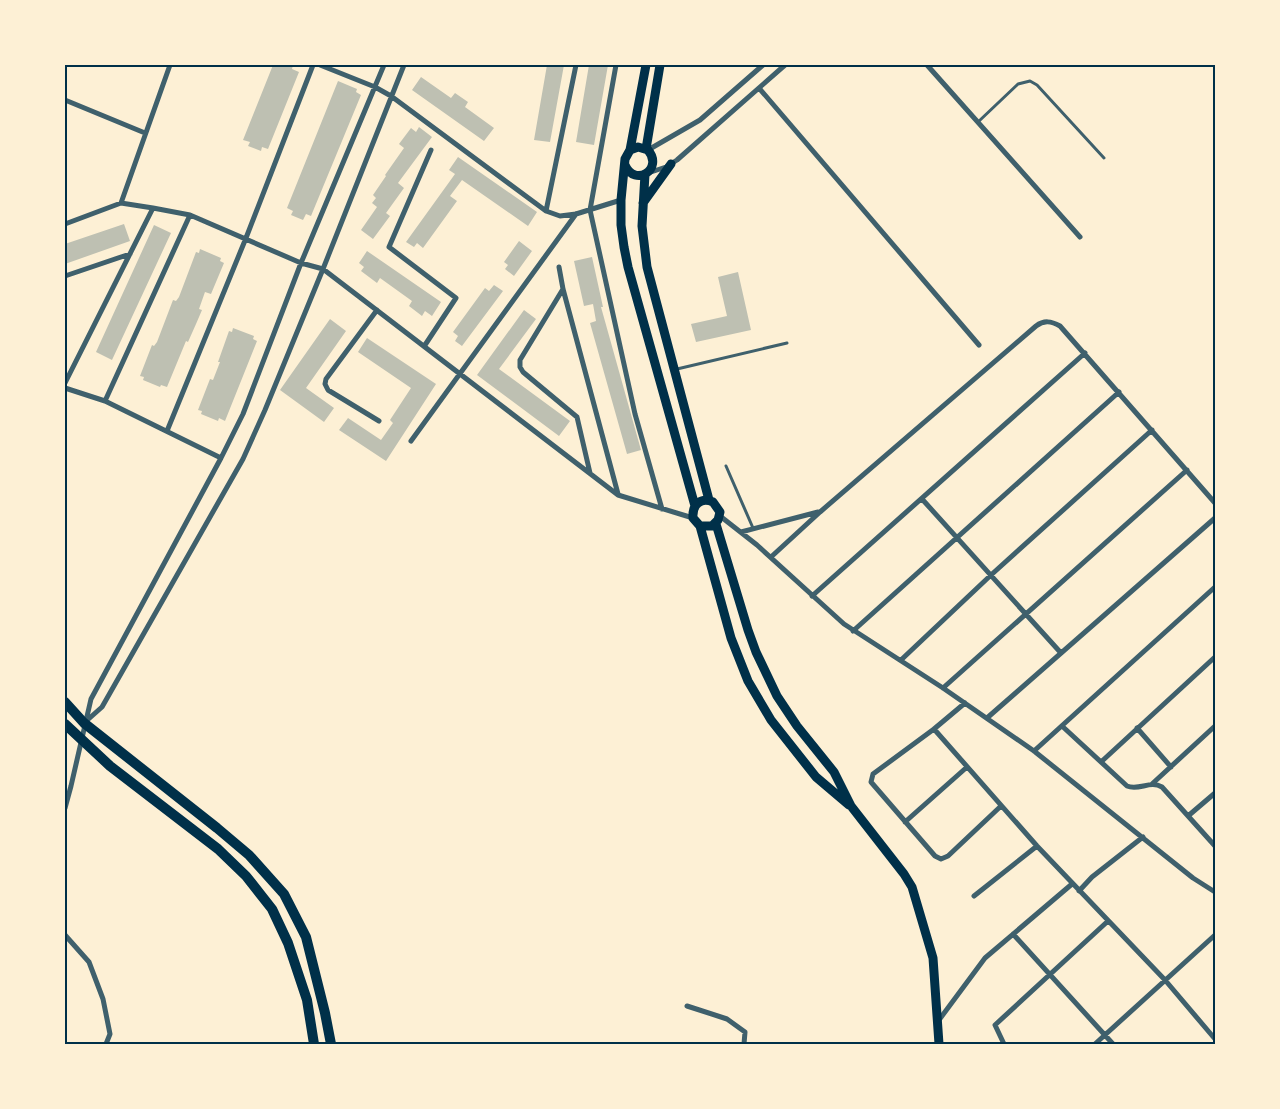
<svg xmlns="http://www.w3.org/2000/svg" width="1280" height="1109" font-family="Barlow,sans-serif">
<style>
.building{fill:#bec0b2}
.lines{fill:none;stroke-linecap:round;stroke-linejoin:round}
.service{stroke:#3f606c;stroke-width:3}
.minor{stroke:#3f606c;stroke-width:5}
.secondary{stroke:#003049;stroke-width:9}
.primary{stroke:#003049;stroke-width:10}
.neatline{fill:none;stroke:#003049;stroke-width:2}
</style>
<rect width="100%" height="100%" fill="#fdf0d5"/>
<path class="building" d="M273,65h20l-1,4 7,3 -31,77 -6,-2 -1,4 -13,-5 2,-4 -7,-2z
M547,65h17l-14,77 -16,-2z
M589,65h19l-14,80 -18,-3z
M421,77l30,21 4,-5 13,9 -3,5 29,21 -10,13 -72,-51z
M338,81l19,8 -1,3 5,3 -50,121 -5,-2 -3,6 -12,-5 2,-4 -6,-3z
M419,127l13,10 -34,46 6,5 -18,25 4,3 -17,23 -12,-9 16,-23 -5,-4 4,-5 -3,-3 13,-19 -1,-1 19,-27 -5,-4 12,-16 5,4z
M458,157l79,55 -9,14 -66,-46 -12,16 7,5 -34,47 -6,-5 -3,4 -8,-5 49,-68 -6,-4z
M124,224l6,17 -65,23v-20z
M154,225l17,8 -59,127 -16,-8z
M519,241l13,10 -18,25 -9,-7 3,-4 -4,-3z
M200,249l21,9 -1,3 4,2 -13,31 -6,-2 -6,17 3,1 -6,14 -8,18 -2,-1 -19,46 -6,-2 -1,2 -17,-7 1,-3 -4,-1 12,-31 2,1 3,-4 16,-42 3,1 3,-4 17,-45 3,1z
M367,251l74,51 -9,14 -7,-5 -3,5 -13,-10 3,-5 -32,-23 -3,5 -16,-12 3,-4 -5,-4z
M592,257l11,50h-2l40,143 -14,4 -37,-131 6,-2 -3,-17 -9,2 -10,-45z
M738,272l13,58 -55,12 -5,-18 36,-8 -9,-39z
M494,285l9,6 -41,55 -7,-5 3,-5 -5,-4 32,-44 4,3z
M524,310l12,9 -37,50 71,52 -11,15 -82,-61z
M330,319l16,12 -40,57 28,20 -10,14 -44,-32z
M233,328l21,8 -1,3 4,2 -32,80 -6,-3 -1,3 -17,-7 1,-3 -4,-1 12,-31 3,1 7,-18h-2l11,-31 3,1z
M367,338l69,46 -50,77 -47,-31 9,-12 33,22 12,-17 -3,-3 21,-32 -53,-36z"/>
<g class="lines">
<path class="service" d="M978,122l40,-38 12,-3 7,4 67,73
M677,369l110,-26
M726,466l27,62"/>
<path class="minor" d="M320,65l55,22 16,9 155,115 14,5 16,-2 45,-14
M616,65l-26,145 45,204 27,95
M927,65l153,172
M759,88l220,257
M65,100l80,33
M648,150l52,-30 63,-55
M648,173l18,-6 11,-7 108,-95
M121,203l49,-138
M546,211l30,-146
M65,224l56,-21 32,5 37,7 111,48 22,6 295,226 75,23
M559,267l4,22 55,205
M65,276l65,-22
M563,289l-43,71v7l3,5 54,45 13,56
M377,310l-51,69 -1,5 3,6 51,31
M425,345l31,-47 -67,-51 42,-97
M65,383l88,-175
M65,388l40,13 116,57
M105,401l85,-186
M167,431l79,-193 67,-173
M411,441l165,-227
M922,499l139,154
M720,516l37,29 87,79 99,64 91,63 159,127 22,14
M741,532l77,-20
M771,557l49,-45 216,-186c8,-6 15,-5 24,0l155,177
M812,596l273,-243
M853,631l266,-239
M901,660l90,-85 161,-145
M943,688l244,-218
M965,703l-31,26 -61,45 -2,8 64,74 6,3 7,-3 53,-50
M987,718l228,-200
M84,723l18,-16 141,-248 22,-49 58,-141 81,-204
M1062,726l65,60c12,5 23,-6 35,1l53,59
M1137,728l34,39
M934,729l103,117 128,134 50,59
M1034,751l181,-164
M1101,762l114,-105
M1152,784l63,-58
M65,808l6,-22 20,-87 130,-241 22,-44 58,-151 83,-198
M1188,816l27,-23
M905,822l62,-55
M1079,891l13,-14 51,-40
M974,896l63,-50
M1013,934l100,110
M65,935l24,27 14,37 7,35 -4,10
M687,1006l40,13 18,13 -1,12
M939,1020l46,-62 87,-74
M1004,1044l-9,-19 113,-104
M1095,1044l120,-109"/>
<path class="secondary" d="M646,65l-16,85 -5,9 -4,41v25l3,22 4,20 67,239
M646,149l14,-84
M625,165c10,23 39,4 23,-15l-10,-3 -8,3
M645,174l-3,52 5,41 62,233
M643,203l28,-39
M716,524l32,106 8,22 21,44 20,30 37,46 17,34 53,68 8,13 21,71 6,86
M700,526h12l6,-6 2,-8 -7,-10c-12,-5 -21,2 -20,16l7,8 31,112 17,43 23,39 45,57 33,28"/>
<path class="primary" d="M65,702l19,21 133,105 32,27 35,39 22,43 19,76 6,31
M65,724l45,42 108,83 28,27 26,33 16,34 19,57 7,44"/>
</g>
<rect width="1280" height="1109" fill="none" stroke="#fdf0d5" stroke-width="132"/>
<rect x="66" y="66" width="1148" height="977" class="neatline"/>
</svg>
